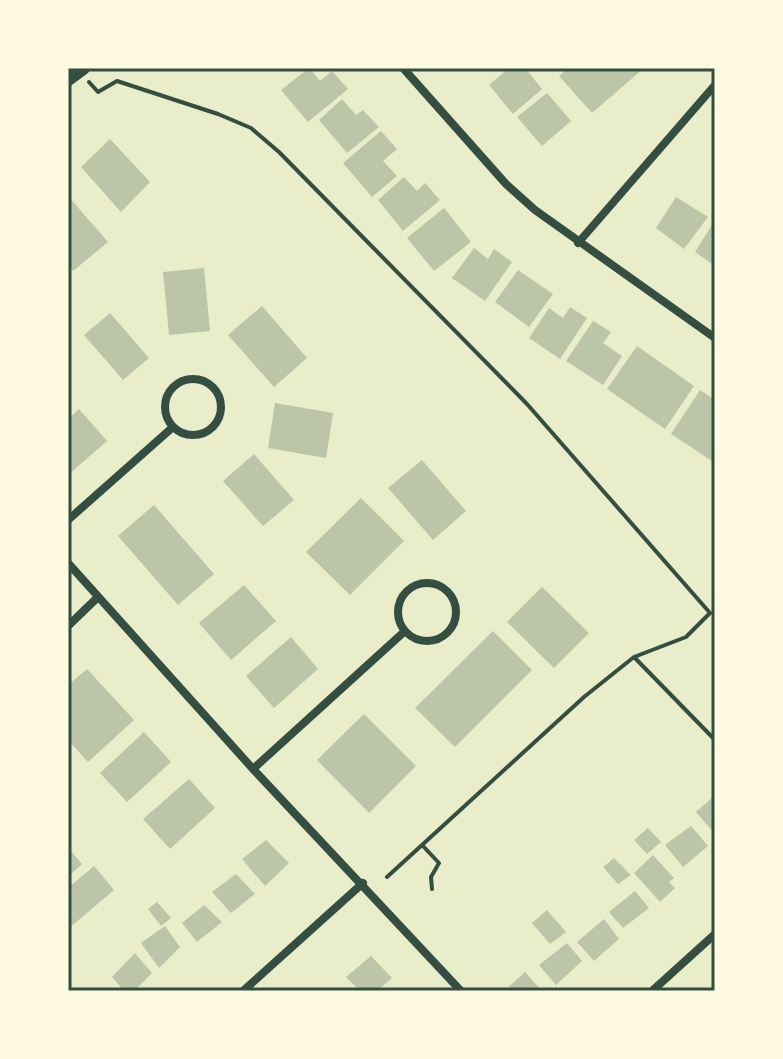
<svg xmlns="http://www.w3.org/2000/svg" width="783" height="1059" font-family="Karla,sans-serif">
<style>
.building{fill:#bcc5a7}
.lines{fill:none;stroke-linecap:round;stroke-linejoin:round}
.path{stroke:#344e41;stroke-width:4}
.minor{stroke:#344e41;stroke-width:8}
.tertiary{stroke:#344e41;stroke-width:14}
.neatline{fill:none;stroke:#344e41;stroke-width:3}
</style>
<rect width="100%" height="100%" fill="#e9edc9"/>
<path class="building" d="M309,68l11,13 12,-10 16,18 -40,33 -27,-32z
M509,68h16l17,21 -29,25 -24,-29z
M568,68h76l-52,45 -33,-37z
M547,93l24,28 -29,25 -25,-29z
M342,99l14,16 7,-5 16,17 -32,26 -28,-33z
M381,131l16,18 -14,12 14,15 -25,21 -29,-34z
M110,139l40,43 -29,30 -40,-45z
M404,177l13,14 8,-8 15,17 -37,31 -25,-31z
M68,196l40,46 -35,29 -5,-6z
M676,197l32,20 -24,32 -28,-21z
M444,208l27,34 -37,29 -27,-33z
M715,220v46l-20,-14z
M474,248l14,11 6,-10 18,13 -27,39 -33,-23z
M204,268l6,63 -41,4 -6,-63z
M518,270l35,24 -24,33 -34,-25z
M262,306l45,52 -33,29 -46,-52z
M570,307l17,11 -27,41 -31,-21 20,-30 14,10z
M110,313l39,45 -26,22 -39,-45z
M593,321l18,11 -8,11 19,13 -19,29 -37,-24z
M637,346l57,40 -29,43 -58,-40z
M700,390l15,10v63l-44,-29z
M275,403l58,10 -7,45 -58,-10z
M79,409l28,32 -39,34v-56z
M254,454l40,46 -31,26 -40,-45z
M422,460l44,51 -33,29 -45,-52z
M361,498l43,43 -54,54 -44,-43z
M154,505l60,69 -36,31 -60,-69z
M244,585l32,36 -45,39 -32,-37z
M542,587l47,46 -35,35 -47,-46z
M493,631l39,39 -77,77 -40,-39z
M291,637l27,32 -44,39 -28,-32z
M87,669l47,51 -46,42 -20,-22v-55z
M364,714l52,52 -47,47 -52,-53z
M144,732l27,30 -44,40 -27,-29z
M189,779l26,29 -45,41 -27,-30z
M715,795v39l-19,-22z
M691,826l17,20 -25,21 -18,-22z
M648,828l13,14 -14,12 -13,-14z
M266,840l23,23 -24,23 -23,-27z
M68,848l14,16 -14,13z
M653,855l21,23 -5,4 6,6 -15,14 -26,-29z
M614,858l17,17 -13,9 -15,-17z
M94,866l20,24 -46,39v-41z
M236,874l19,20 -24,19 -19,-21z
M635,891l14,17 -26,20 -14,-16z
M157,902l14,16 -10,8 -13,-17z
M204,905l18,17 -25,20 -15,-19z
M547,910l19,22 -16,12 -18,-21z
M604,919l15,20 -25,22 -17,-19z
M165,926l15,21 -21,21 -18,-25z
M567,943l15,18 -26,24 -17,-20z
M135,953l17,20 -18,18h-10l-12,-14z
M371,956l21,22 -15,13h-17l-14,-14z
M525,972l17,19h-38z"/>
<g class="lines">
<path class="path" d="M89,82l9,10 19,-11 101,33 33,14 28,24 248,252 183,209
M634,657l81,83
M422,845l17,18 -8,14 1,12
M387,877l197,-180 50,-40 52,-20 24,-24"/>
<path class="minor" d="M403,68l103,116 29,26 180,128
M578,243l137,-158
M165 407a28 28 0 1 1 56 0a28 28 0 1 1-56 0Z
M68,520l105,-93
M68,563l185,206 208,222
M398 612a29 29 0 1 1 58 0a29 29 0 1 1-58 0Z
M68,626l30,-29
M253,769l152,-138
M243,991l120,-108
M652,991l63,-57"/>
<path class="tertiary" d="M68,79l15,-11"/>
</g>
<rect width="783" height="1059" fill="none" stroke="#fefae0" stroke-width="140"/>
<rect x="70" y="70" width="643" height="919" class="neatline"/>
</svg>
